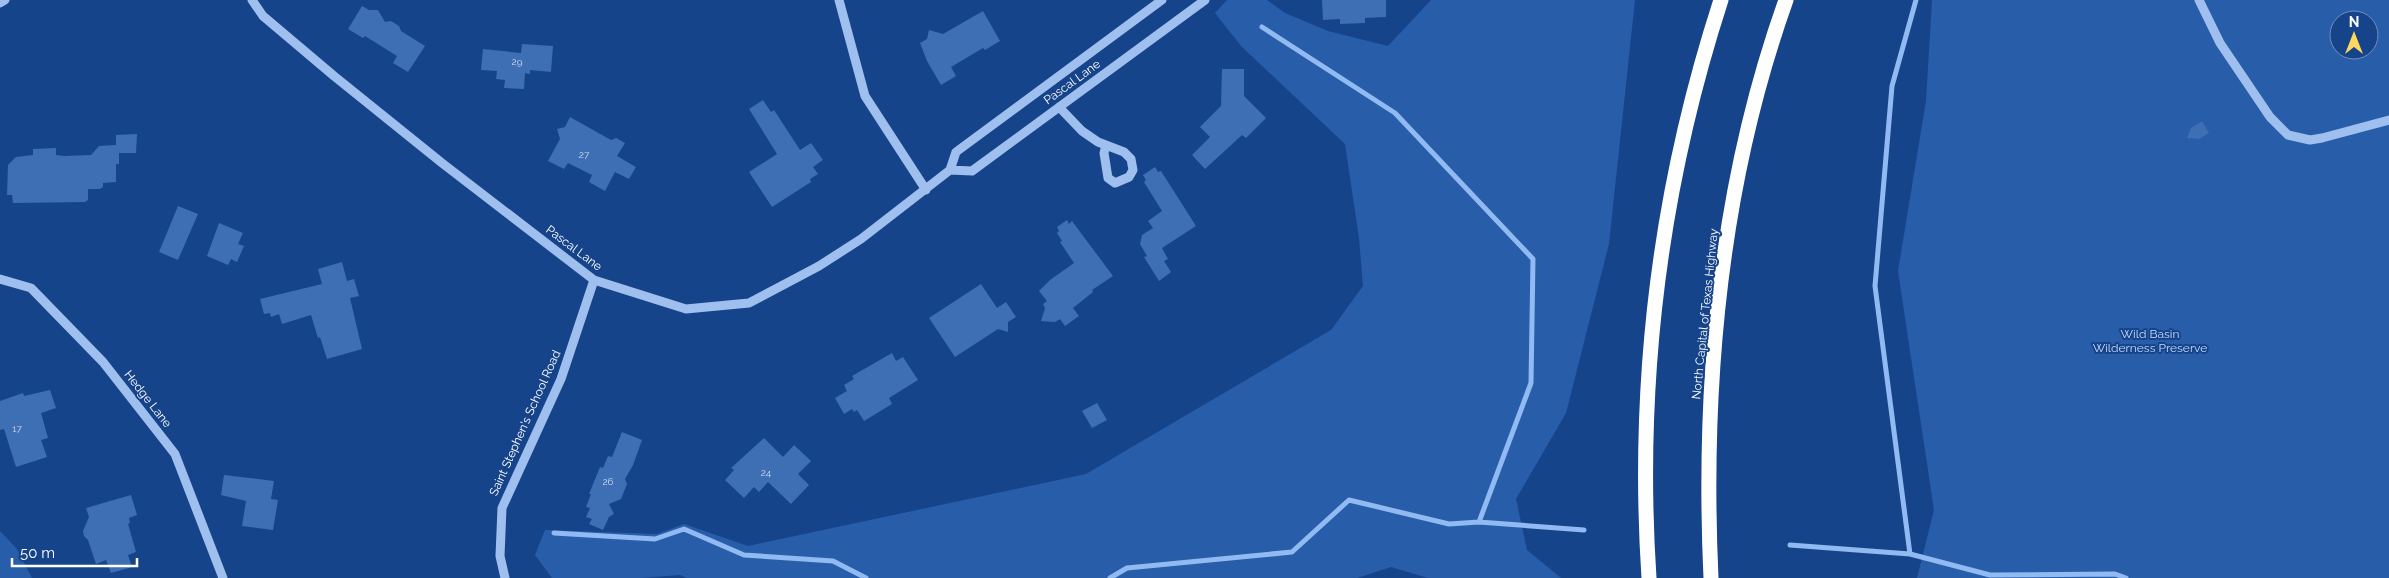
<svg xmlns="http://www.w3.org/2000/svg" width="2389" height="578" font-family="Raleway,sans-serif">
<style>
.green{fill:#285daa;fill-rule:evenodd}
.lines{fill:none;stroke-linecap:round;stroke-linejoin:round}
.stream{stroke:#91baf2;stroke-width:5}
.building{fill:#3e6eb4}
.minor{stroke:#9fc0ef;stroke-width:9}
.highway{stroke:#fff;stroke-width:15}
.labels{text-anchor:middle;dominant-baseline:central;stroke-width:4;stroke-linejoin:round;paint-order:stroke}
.number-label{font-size:10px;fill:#cfdbec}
.street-label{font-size:12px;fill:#fff;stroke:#16448b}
.park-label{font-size:12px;fill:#c5dbfb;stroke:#16448b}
</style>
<rect width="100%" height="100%" fill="#16448b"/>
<path class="green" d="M1227,0h40l18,13 43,18 60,15 43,-46h204l-26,244 -43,169 -50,86 11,51 34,28h-133l-37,-11 -34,11h-670l-7,-3 -39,3h-89l-17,-23 10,-25 112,4 27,-10 64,22 338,-72 245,-144 32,-44 -4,-48 -14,-94 -104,-98 -26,-33z
M1932,0h457v578h-472l17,-68 -36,-239 28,-170zM2339,20h30v30h-30z
M0,531l17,18 15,29h-32z"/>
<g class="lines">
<path class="stream" d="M1916,0l-24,86 -17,200 35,268 80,21 125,-1 11,4
M1262,27l133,86 138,146 -2,124 -52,139
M554,533l101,6 29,-10 60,26 89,6 33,17
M1790,545l120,9
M1110,578l17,-10 165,-16 57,-52 100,24 30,-2 105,8"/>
</g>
<path class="building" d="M1322,0h64v17l-21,1v5l-25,1v-5l-17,1z
M362,6l7,4h9l7,12 6,-1 8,5 2,5 24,15 -17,26 -15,-9 4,-7 -32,-20 -2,2 -15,-9z
M983,11l17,30 -15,9 -2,-2 -32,19 5,9 -15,9 -14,-24 -7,-18 7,-4 2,-9 14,4z
M522,44l31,2 -2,26 -21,-2v4l-5,-1 -1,16 -20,-1 1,-8 -9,-1 1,-8 -16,-1 2,-21 38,4z
M1222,69h22v27l22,22 -20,20 -4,-3 -37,34 -13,-14 18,-18 -10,-10 21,-21z
M763,100l8,12 3,-2 26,40 11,-7 12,17 -10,7 5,7 -8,5 1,3 -39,25 -23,-35 28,-18 -28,-45z
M570,117l41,23 5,-2 9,5 -8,13 19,11 -7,12 -14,-7 -10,19 -16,-9 3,-7 -24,-12 -4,6 -16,-8 12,-22 -3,-10 8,-2z
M2202,121l7,12 -10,6 -12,-1 4,-10z
M137,134l-1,19h-17v11h-3v18l-13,1v4l-3,2h-12v11l-3,2 -72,1 -1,-8h-5l1,-30 8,-8 17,-2v-6l23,-1v7l8,1 27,-1 8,-9 17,-1v-10z
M1155,167l3,5 3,-1 35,55 -34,22 6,11 -4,2 7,11 -12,9 -15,-24 3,-1 -7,-12 2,-9 11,-7 -5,-7 14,-10 -18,-29 2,-2 -3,-5z
M178,206l20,8 -20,46 -19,-8z
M1067,220l2,4 3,-3 41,55 -21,14 1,2 -20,16 6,8 -14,10 -5,-7 -5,3 -14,-1 4,-13 -2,-4 4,-3 -8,-10 11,-11 24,-17 -14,-21 2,-1 -5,-8 2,-2 -2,-4z
M219,223l24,10 -5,11 6,2 -7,16 -6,-3 -3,6 -21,-9z
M342,262l5,19 7,-2 5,17 -9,2 12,51 -35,10 -7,-22 -2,1 -7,-23 -29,9 -3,-10 -8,3 -1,-4 -6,1 -4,-15 62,-15 -4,-15z
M981,284l16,24 9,-6 10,15 -8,5v10l-10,-3 -43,28 -26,-39z
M892,353l4,8 7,-4 15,23 -29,18 3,6 -28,17 -7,-11 -3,2 -2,-3 -8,5 -9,-16 12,-7 -3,-6 10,-6 -2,-3z
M50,390l6,18 -15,5 7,25 -7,2 6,17 -31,10 -12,-38 -4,1v-29l23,-8 1,3z
M1097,403l10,17 -15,8 -10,-17z
M622,432l20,8 -9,25 -8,14 2,5 -6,15 -12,5 5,10 -5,3 -6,13 -14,-6 3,-5 -6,-2 4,-9 -4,-1 5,-13h-2l11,-27 3,1 5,-12 4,1z
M764,438l19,19 11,-12 17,16 -13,13 11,11 -18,19 -23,-22 -9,10 -5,-5 -10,11 -19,-18 9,-10 -3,-2z
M224,475l50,6 -3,18 7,1 -5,30 -31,-4 4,-25 -25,-6z
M131,495l6,20 -8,3 1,5 -2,1 8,28 -8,3 4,12 -21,6 -5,-13 -10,4 -8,-24 -4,-4 -1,-5 6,-14 -3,-9z"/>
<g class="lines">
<path class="minor" d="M252,0l11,16 71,60 108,87 152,117 92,29 63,-6 36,-19 34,-18 42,-27 89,-69 6,-18 206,-152
M839,0l26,96 61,94
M2199,0l21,43 50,74 18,18 22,5 12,-2 67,-18
M0,3l5,-3
M1059,107l23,24 16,11 26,10 7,7 2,11 -4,7 -14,6 -7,-5 -4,-25 2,-8
M950,170l22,1 233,-171
M0,279l31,9 72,74 72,92 48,124
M505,578l-5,-22 2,-48 59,-129 33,-99"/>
<path class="highway" d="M1649,578c-13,-197 11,-390 72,-578
M1711,578c-9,-195 9,-393 75,-578"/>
</g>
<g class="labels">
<g class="number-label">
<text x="517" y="61">29</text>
<text x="584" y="154">27</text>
<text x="17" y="428">17</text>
<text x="766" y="472">24</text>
<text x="608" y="481">26</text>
</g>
<g class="street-label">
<text transform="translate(1072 82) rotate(-36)">Pascal Lane</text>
<text transform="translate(574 248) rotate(37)">Pascal Lane</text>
<text transform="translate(1705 314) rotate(-84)">North Capital of Texas Highway</text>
<text transform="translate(148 399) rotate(52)">Hedge Lane</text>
<text transform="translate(525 423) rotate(-66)">Saint Stephen's School Road</text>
</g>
<g class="park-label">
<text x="2150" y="334">Wild Basin<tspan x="2150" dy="14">Wilderness Preserve</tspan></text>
</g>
</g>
<g transform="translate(2354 35)"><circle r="24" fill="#16448b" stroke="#738fb9"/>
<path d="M0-4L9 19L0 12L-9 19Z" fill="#ffd85d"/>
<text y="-8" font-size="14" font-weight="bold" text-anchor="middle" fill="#ffffff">N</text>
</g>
<path d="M12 558v8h125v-8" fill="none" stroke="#ffffff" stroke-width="2.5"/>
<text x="20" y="558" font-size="15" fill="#ffffff" stroke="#16448b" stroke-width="4" paint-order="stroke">50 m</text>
</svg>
